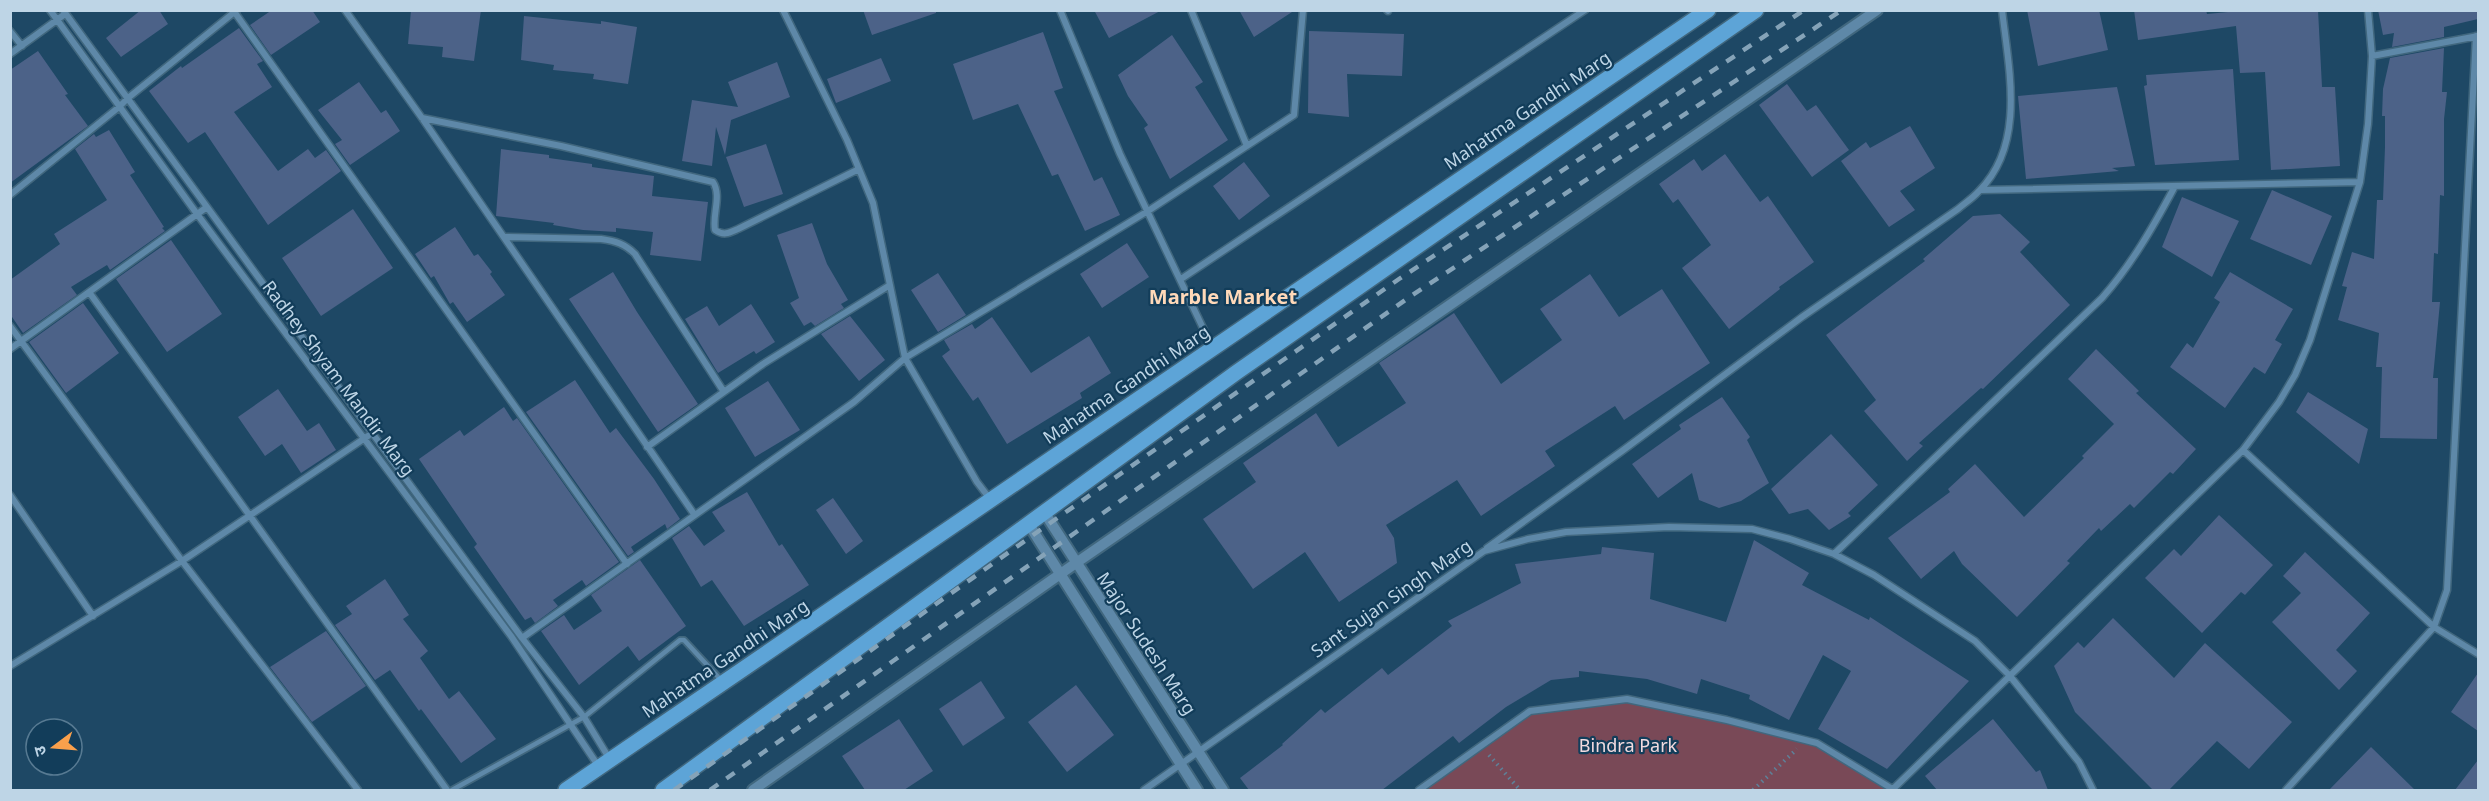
<svg xmlns="http://www.w3.org/2000/svg" width="2489" height="801" font-family="'Noto Sans','Noto Sans Devanagari',sans-serif">
<style>
.green{fill:#794957}
.building{fill:#4c6288}
.lines{fill:none;stroke-linecap:round;stroke-linejoin:round}
.service-casing{stroke:#41677e;stroke-width:8}
.minor-casing{stroke:#41677e;stroke-width:9}
.tertiary-casing{stroke:#41677e;stroke-width:14}
.primary-casing{stroke:#41677e;stroke-width:18}
.path{stroke:#5e8199;stroke-width:4;stroke-dasharray:1.5 4.5;stroke-linecap:butt}
.service{stroke:#5e88a8;stroke-width:4.5}
.minor{stroke:#5e88a8;stroke-width:6}
.tertiary{stroke:#5e88a8;stroke-width:10}
.primary{stroke:#5da4d7;stroke-width:15}
.rail{stroke:#85a3b8;stroke-width:4.5;stroke-dasharray:10 10;stroke-linecap:butt}
.labels{text-anchor:middle;dominant-baseline:central;stroke-width:4.5;stroke-linejoin:round;paint-order:stroke}
.street-label{font-size:18px;fill:#bed5e6;stroke:#123d5a}
.park-label{font-size:18px;fill:#f1dadf;stroke:#123d5a}
.neighbourhood-label{font-size:20px;font-weight:bold;fill:#ffd9b9;stroke:#123d5a}
</style>
<rect width="100%" height="100%" fill="#1e4865"/>
<path class="green" d="M1627,699l179,41 88,50h-475l111,-79z"/>
<path class="building" d="M141,10h18l9,14 -47,33 -15,-19z
M272,10h40l8,12 -49,33 -21,-30z
M411,10h70l-7,51 -32,-4 1,-10 -35,-3z
M863,10h73v3l-64,22z
M1094,10h68l-53,28z
M1239,10h56l-41,27z
M2027,10h72l9,40 -70,16z
M2134,10h72l1,4 42,-4h69l4,77h13l5,79 -69,4 -6,-98 -25,1 -4,-47 -98,14z
M2378,10h100v9l-34,8v10l-52,10 2,-14 -11,2z
M524,16l77,8v-3l36,6 -9,57 -35,-5 1,-5 -41,-4 1,-5 -33,-5z
M239,28l24,33 -6,3 15,23 -38,25 44,59 30,-22 7,9 11,-8 15,21 -73,54 -63,-93 -17,11 -39,-52 32,-25 1,2z
M1309,31l95,3 -2,42 -55,-2 2,43 -41,-4z
M1043,32l20,56 -9,3 40,90 8,-4 18,38 -35,16 -27,-57 -6,2 -34,-72 -45,16 -20,-56z
M1172,35l31,47 -8,5 33,53 -58,39 -26,-51 4,-3 -20,-29 -10,-21z
M2444,48l-2,44h5l-3,27v77l-4,-1 -2,59 -4,-1 -2,49h8l-7,76h5l-1,61 -57,-1 2,-71h-6l3,-34 -41,-13 9,-33 -5,-1 10,-34 22,7 3,-59h6l2,-53v-31h-3l1,-27 7,-31z
M38,51l30,43 -3,1 23,31 -78,57v-113z
M881,58l10,23 -55,22 -9,-24z
M777,62l13,35 -59,23 -6,35 -9,-28 -4,39 -30,-5 10,-61 46,7 -10,-25z
M2233,69l6,91 -84,5 -11,-79 3,-1 -1,-10z
M359,82l22,31 5,-3 14,21 -50,34 -15,-21 7,-4 -24,-30z
M1787,84l20,27 9,-6 33,45 -37,27 -53,-72z
M2117,87l18,79 -23,2 7,3 -93,8 -8,-83z
M1910,126l25,42 -35,23 15,19 -26,17 -48,-66 25,-19 4,6z
M109,130l26,42 -5,3 34,52 -2,1 3,3 -55,39 -3,-5 -36,22 6,8 -54,38 -13,-19v-34l50,-36 -6,-10 53,-34 -32,-51 19,-15 2,3z
M766,144l17,50 -39,13 -18,-50z
M501,149l48,6v3l43,6v3l62,9 -2,20 56,6 -7,59 -51,-6 3,-23 -37,-4v4l-33,-2 -30,-5 1,-2 -58,-7z
M1725,154l35,48 8,-6 46,66 -35,25 1,2 -51,40 -47,-61 29,-23 -33,-46 -5,4 -14,-19 35,-25 8,12z
M1244,162l26,34 -31,24 -26,-34z
M2272,190l60,26 -21,49 -61,-26z
M2182,197l57,24 -27,56 -50,-30z
M353,209l40,59 -72,48 -39,-58z
M2000,214l30,28 -10,10 50,53 -87,84 -2,-1 -62,55 4,3 -16,15 -43,-50 12,-11 -50,-65 99,-74 -2,-2 50,-43z
M812,223l15,41 21,36 -7,4 3,4 -29,18 -4,-4 -7,4 -14,-23 9,-5 -22,-63z
M455,227l19,29 4,-2 14,18 -2,2 15,21 -38,27 -14,-20 -3,2 -16,-28 -3,2 -16,-24z
M171,240l51,74 -55,38 -51,-73z
M1127,243l22,34 -47,31 -22,-34z
M613,272l24,40 61,92 -40,28 -89,-133z
M2230,272l63,37 -18,31 7,4 -17,30 -11,-7 -29,41 -55,-41 17,-24 6,5 27,-46 -6,-4z
M938,273l28,42 -28,17 -27,-42z
M1590,274l29,43 43,-28 48,74 -86,57 -9,-14 -70,45 10,15 -74,50 -24,-36 -71,45 8,13 3,25 -58,39 -34,-50 -52,37 -50,-70 53,-37 -13,-19 73,-50 22,34 68,-44 -27,-40 75,-50 47,71 61,-44 -22,-31z
M83,303l36,50 -53,40 -37,-51z
M751,304l24,38 -19,12 -2,-3 -36,22 -33,-54 22,-13 12,20z
M850,316l35,44 -26,21 -38,-47z
M992,317l39,56 58,-37 22,37 -31,20 2,5 -75,46 -29,-47 -5,4 -31,-45 8,-6 -6,-10 28,-16 3,5z
M2096,349l43,42 -3,2 60,56 -23,25 -3,-2 -36,36 -4,-4 -29,27 -2,-3 -32,33 3,2 -53,54 -55,-53 -8,-13 -33,28 -33,-41 62,-46 -2,-3 27,-25 49,53 60,-59 -2,-2 32,-32 -46,-45z
M575,380l35,53 6,-5 38,51 26,40 -13,10 -2,-5 -34,23 3,5 -6,4 -102,-144z
M768,381l32,49 -45,27 -30,-49z
M278,389l29,42 12,-8 17,27 -35,23 -19,-29 -17,12 -27,-39z
M2308,392l60,37 -9,35 -63,-52z
M1722,397l28,40 -3,3 22,43 -28,18 -22,7 -20,-8 -7,-27 -34,25 -26,-34 49,-35 -2,-4z
M504,407l9,14 4,-3 102,144 -33,24 -4,-6 -29,20 5,6 -23,17 -4,-6 -6,3 -51,-73 3,-3 -58,-85 41,-29 4,6z
M1831,434l47,51 -30,28 3,3 -22,14 -21,-21 -19,5 -18,-25z
M747,492l32,54 3,-2 27,41 -65,41 -32,-46 -11,7 -29,-49 17,-12 15,20 21,-15 -13,-19z
M833,498l30,43 -17,13 -30,-44z
M2219,515l54,50 -28,30 -4,-3 -39,41 -57,-55 29,-29 7,7z
M1754,540l55,33 -7,12 67,35 1,-3 99,64 -82,88 -69,-40 33,-58 -28,-16 -34,65 -40,-21 1,-4 -49,-16 -4,15 -50,-15 -68,-8v6l-28,3 -45,27 -47,36 -6,-7 -71,54h-133l-9,-12 43,-33 -1,-1 39,-35 4,4 57,-45 6,7 64,-49 -4,-5 73,-38 -6,-19 86,-10 1,-7 52,6 -4,46 76,23z
M2305,552l65,61 -34,37 21,21 -18,19 -67,-68 29,-29 -18,-17z
M640,560l46,66 -47,35 -11,-15 -49,39 -38,-54 23,-16 10,15 28,-19 -11,-16z
M385,579l24,36 -6,4 25,32 -8,7 29,41 10,-8 37,48 -35,24 -40,-54 -2,2 -29,-41 -15,10 -40,-55 17,-11 -6,-8z
M2113,618l61,60 31,-35 87,79 -43,47 -32,-28 -48,49h-16l-78,-78 -21,-46 24,-24 6,6z
M326,631l40,55 -54,36 -42,-55z
M2478,673v58l-27,-19z
M981,681l24,37 -42,28 -24,-37z
M1076,685l38,50 -47,37 -39,-50z
M899,719l34,52 -29,19h-39l-23,-34z
M1993,719l43,53 4,-2 8,20h-111l-12,-14z
M2371,747l44,43h-86z
M2478,760v30h-23z"/>
<g class="lines">
<defs>
<path id="service" d="M452,790l132,-73 96,-77h4l37,40"/>
<path id="minor" d="M50,10l147,204 314,422 88,131
M63,10l459,628 62,79 25,41
M233,10l394,554
M345,10l77,108 272,396
M783,10l64,130 26,63 32,155 72,124 13,17
M1060,10l60,144 93,195
M1191,10l56,136
M1387,10l1,1
M10,31l12,15
M10,54l55,-40
M2372,56l106,-20
M422,118l139,28 152,36c9,14 -1,32 2,48 9,6 14,3 23,-1l121,-60
M1981,190l379,-8
M10,195l109,-88 9,-9 109,-88
M504,237l97,2c15,2 24,5 34,15l89,138
M1181,279l404,-269
M89,292l358,498
M10,326l172,235 176,229
M10,349l197,-142
M647,447l116,-83 127,-79
M2243,450l191,177 44,27
M10,495l83,121
M1487,548l135,-97 180,-134 156,-108c7,-6 15,-11 21,-18 47,-47 30,-121 23,-181
M1834,554l268,-256c30,-34 51,-71 72,-110
M522,638l332,-236 51,-44 243,-147 146,-96 9,-105
M10,666l172,-105 186,-125
M1893,789l350,-339 36,-48 16,-27 15,-35 50,-158 8,-58 4,-68 -4,-46
M1144,790l340,-239 44,-12 38,-7 103,-5 83,2 38,10 44,15 40,21 101,66 35,35 69,86 14,28
M1419,790l111,-79 97,-12 100,21 90,23 77,47
M2286,790l148,-163 13,-37 29,-554"/>
<path id="tertiary" d="M1044,512l179,278
M1028,523l169,267
M753,790l323,-227 801,-553"/>
<path id="primary" d="M566,790l1142,-780
M663,790l574,-418 519,-362"/>
</defs>
<use href="#service" class="service-casing"/>
<use href="#minor" class="minor-casing"/>
<use href="#tertiary" class="tertiary-casing"/>
<use href="#primary" class="primary-casing"/>
<path class="path" d="M1489,755l31,35
M1753,790l44,-41"/>
<use href="#service" class="service"/>
<use href="#minor" class="minor"/>
<use href="#tertiary" class="tertiary"/>
<use href="#primary" class="primary"/>
<path class="rail" d="M674,790l369,-262 356,-249 405,-269
M710,790l701,-494 431,-286"/>
</g>
<g class="labels">
<g class="street-label">
<text transform="translate(1527 110) rotate(-34)">Mahatma Gandhi Marg</text>
<text transform="translate(339 378) rotate(53)">Radhey Shyam Mandir Marg</text>
<text transform="translate(1126 384) rotate(-34)">Mahatma Gandhi Marg</text>
<text transform="translate(1391 598) rotate(-35)">Sant Sujan Singh Marg</text>
<text transform="translate(1147 643) rotate(57)">Major Sudesh Marg</text>
<text transform="translate(725 658) rotate(-34)">Mahatma Gandhi Marg</text>
</g>
<g class="park-label">
<text x="1628" y="745">Bindra Park</text>
</g>
<g class="neighbourhood-label">
<text x="1223" y="296">Marble Market</text>
</g>
</g>
<rect width="2489" height="801" fill="none" stroke="#bed5e6" stroke-width="24"/>
<g transform="translate(54 747) rotate(254)"><circle r="28" fill="#123d5a" stroke="#577a92" stroke-width="1.5"/>
<path d="M0-4.5L10 22L0 15L-10 22Z" fill="#f9a04c"/>
<text y="-9" font-size="16" font-weight="bold" text-anchor="middle" fill="#bed5e6">उ</text>
</g>
</svg>
